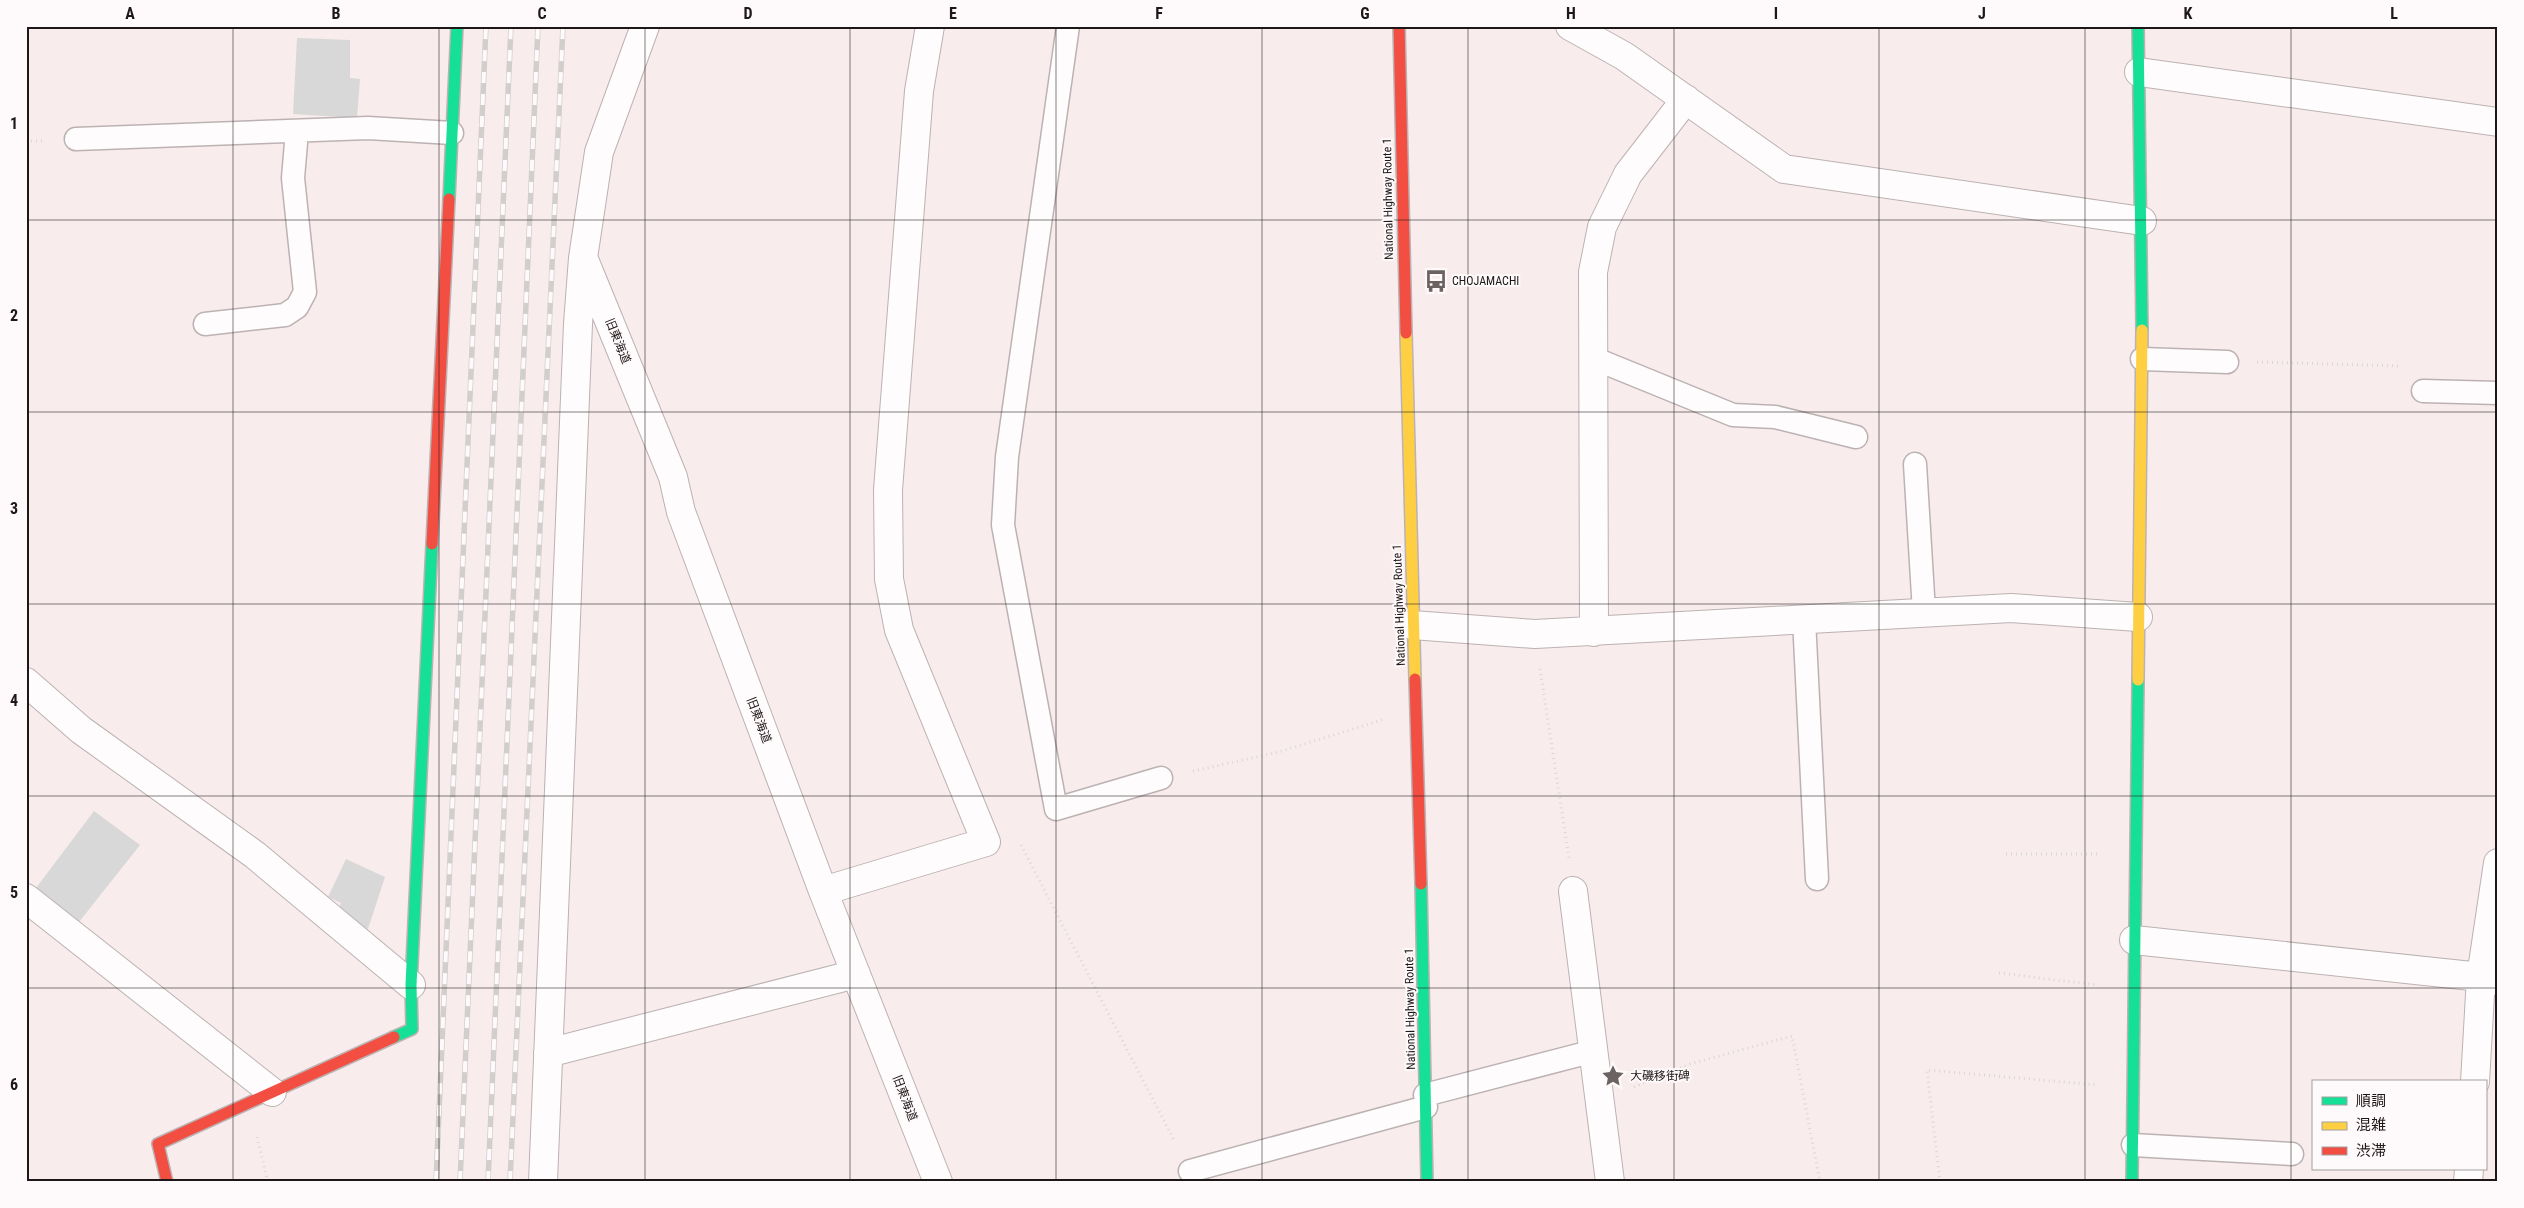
<svg xmlns="http://www.w3.org/2000/svg" width="2524" height="1208" font-family="'Roboto Condensed','Noto Sans JP',sans-serif">
<style>
.building{fill:#d9d8d8}
.lines{fill:none;stroke-linecap:round;stroke-linejoin:round}
.lane-casing{stroke:#bcb2b3;stroke-width:25}
.street-casing{stroke:#bcb2b3;stroke-width:30}
.fast-casing{stroke:#bcb2b3;stroke-width:14}
.slow-casing{stroke:#bcb2b3;stroke-width:14}
.jam-casing{stroke:#bcb2b3;stroke-width:14}
.path{stroke:#dad7d7;stroke-width:3;stroke-dasharray:1 4;stroke-linecap:butt}
.lane{stroke:#fefcfc;stroke-width:22}
.street{stroke:#fefcfc;stroke-width:28}
.fast{stroke:#16e098;stroke-width:11}
.slow{stroke:#ffcf43;stroke-width:11}
.jam{stroke:#f24e42;stroke-width:11}
.rail-casing{stroke:#d2cece;stroke-width:5.5}
.rail{stroke:#fef9fa;stroke-width:4;stroke-dasharray:11;stroke-linecap:butt}
.grid{fill:none;stroke:#1e1717;stroke-width:1;stroke-opacity:0.55}
.labels{text-anchor:middle;dominant-baseline:central;stroke-width:4;stroke-linejoin:round;paint-order:stroke}
.street-label{font-size:12px;fill:#1e1717;stroke:#fef9fa}
.poi-label{font-size:12px;fill:#1e1717;stroke:#fef9fa;text-anchor:start}
.neatline{fill:none;stroke:#1e1717;stroke-width:2}
.grid-label{font-size:16px;text-anchor:middle;font-weight:bold;fill:#1e1717}
</style>
<rect width="100%" height="100%" fill="#f9eced"/>
<path class="building" d="M297,38l53,2v38l10,1 -3,39 -64,-4z
M94,811l46,34 -61,77 -43,-34z
M346,859l39,18 -17,52 -32,-15 5,-11 -13,-6z"/>
<g class="lines">
<defs>
<path id="lane" d="M1068,26l-61,431 -4,68 53,284 105,-31
M76,139l292,-11 84,5
M205,324l80,-9 12,-8 8,-15 -12,-114 4,-47
M1593,358l140,57 42,2 81,20
M2142,359l85,3
M2423,391l75,2
M1915,464l9,148
M1804,619l13,260
M1425,1095l169,-44
M2133,1145l159,9
M1190,1171l236,-64"/>
<path id="street" d="M1570,26l54,30 160,113 358,52
M2139,72l359,50
M585,262l88,215 8,35 142,379 115,291
M1412,625l123,9 476,-26 127,9
M1594,632l-1,-360 9,-45 26,-53 58,-75
M26,682l55,48 174,125 156,130
M823,891l163,-49 -87,-212 -10,-51 -1,-89 31,-399 11,-65
M1573,891l37,291
M26,898l246,194
M2134,940l347,37 17,4
M548,1053l308,-79
M2475,1082l6,-105 17,-114
M543,1182l35,-858 5,-66 16,-106 46,-126
M2468,1182l1,-13"/>
<path id="fast" d="M2138,26l4,304
M449,199l8,-173
M1421,884l6,298
M394,1037l18,-8 -1,-44 21,-441
M2132,1182l6,-502"/>
<path id="slow" d="M1406,333l9,346
M2138,680l4,-350"/>
<path id="jam" d="M1399,26l7,307
M432,544l17,-345
M1415,679l6,205
M167,1182l-9,-38 236,-107"/>
</defs>
<use href="#lane" class="lane-casing"/>
<use href="#street" class="street-casing"/>
<use href="#fast" class="fast-casing"/>
<use href="#slow" class="slow-casing"/>
<use href="#jam" class="jam-casing"/>
<path class="path" d="M26,141h19
M2257,362l144,4
M1540,669l29,189
M1193,771l86,-19 103,-32
M1021,845l154,297
M2006,854h94
M1999,973l99,12
M1634,1087l56,-23 102,-28 28,146
M257,1137l11,45
M1940,1182l-13,-112 171,15"/>
<use href="#lane" class="lane"/>
<use href="#street" class="street"/>
<use href="#fast" class="fast"/>
<use href="#slow" class="slow"/>
<use href="#jam" class="jam"/>
<defs>
<path id="rail" d="M436,1182l50,-1156
M460,1182l51,-1156
M488,1182l50,-1156
M510,1182l53,-1156"/>
</defs>
<use href="#rail" class="rail-casing"/>
<use href="#rail" class="rail"/>
</g>
<path class="grid" d="M233,26v1156M439,26v1156M645,26v1156M850,26v1156M1056,26v1156M1262,26v1156M1468,26v1156M1674,26v1156M1879,26v1156M2085,26v1156M2291,26v1156M26,220h2472M26,412h2472M26,604h2472M26,796h2472M26,988h2472"/>
<defs>
<symbol id="bus-bare" viewBox="-9 -9 18 18"><path d="M-5-6H5V4H4V6H2V4H-2V6H-4V4H-5ZM-3.5-4V0h7V-4ZM-3.5 1.2v1.5H-2V1.2ZM2 1.2v1.5H3.5V1.2Z" fill="#6b6262" stroke="#fef9fa" stroke-width="2.5" paint-order="stroke"/></symbol>
<symbol id="sight-bare" viewBox="-9 -9 18 18"><path d="M0-6L1.8-2.2L6-1.7L2.9 1.2L3.7 5.4L0 3.3L-3.7 5.4L-2.9 1.2L-6-1.7L-1.8-2.2Z" fill="#6b6262" stroke="#fef9fa" stroke-width="2.5" paint-order="stroke"/></symbol>
</defs>
<g fill-rule="evenodd">
<use href="#bus-bare" x="1420" y="265" width="32" height="32"/>
<use href="#sight-bare" x="1597" y="1060" width="32" height="32"/>
</g>
<g class="labels">
<g class="street-label">
<text transform="translate(1388 199) rotate(-91)">National Highway Route 1</text>
<text transform="translate(618 341) rotate(68)">旧東海道</text>
<text transform="translate(1399 605) rotate(-92)">National Highway Route 1</text>
<text transform="translate(759 720) rotate(69)">旧東海道</text>
<text transform="translate(1410 1009) rotate(-91)">National Highway Route 1</text>
<text transform="translate(905 1098) rotate(69)">旧東海道</text>
</g>
<g class="poi-label">
<text x="1452" y="281">CHOJAMACHI</text>
<text x="1630" y="1076">大磯移街碑</text>
</g>
</g>
<rect width="2524" height="1208" fill="none" stroke="#fef9fa" stroke-width="55"/>
<rect x="2312" y="1080" width="175" height="90" fill="#fef9fa" stroke="#a49f9f"/>
<rect x="2322" y="1097" width="25" height="8" fill="#16e098" stroke="#a49f9f"/>
<text x="2356" y="1106" font-size="15" fill="#1e1717">順調</text>
<rect x="2322" y="1122" width="25" height="8" fill="#ffcf43" stroke="#a49f9f"/>
<text x="2356" y="1130" font-size="15" fill="#1e1717">混雑</text>
<rect x="2322" y="1147" width="25" height="8" fill="#f24e42" stroke="#a49f9f"/>
<text x="2356" y="1156" font-size="15" fill="#1e1717">渋滞</text>
<rect x="28" y="28" width="2468" height="1152" class="neatline"/>
<g class="grid-label">
<text x="130" y="19">A</text>
<text x="336" y="19">B</text>
<text x="542" y="19">C</text>
<text x="748" y="19">D</text>
<text x="953" y="19">E</text>
<text x="1159" y="19">F</text>
<text x="1365" y="19">G</text>
<text x="1571" y="19">H</text>
<text x="1776" y="19">I</text>
<text x="1982" y="19">J</text>
<text x="2188" y="19">K</text>
<text x="2394" y="19">L</text>
<text x="14" y="129">1</text>
<text x="14" y="321">2</text>
<text x="14" y="514">3</text>
<text x="14" y="706">4</text>
<text x="14" y="898">5</text>
<text x="14" y="1090">6</text>
</g>
</svg>
